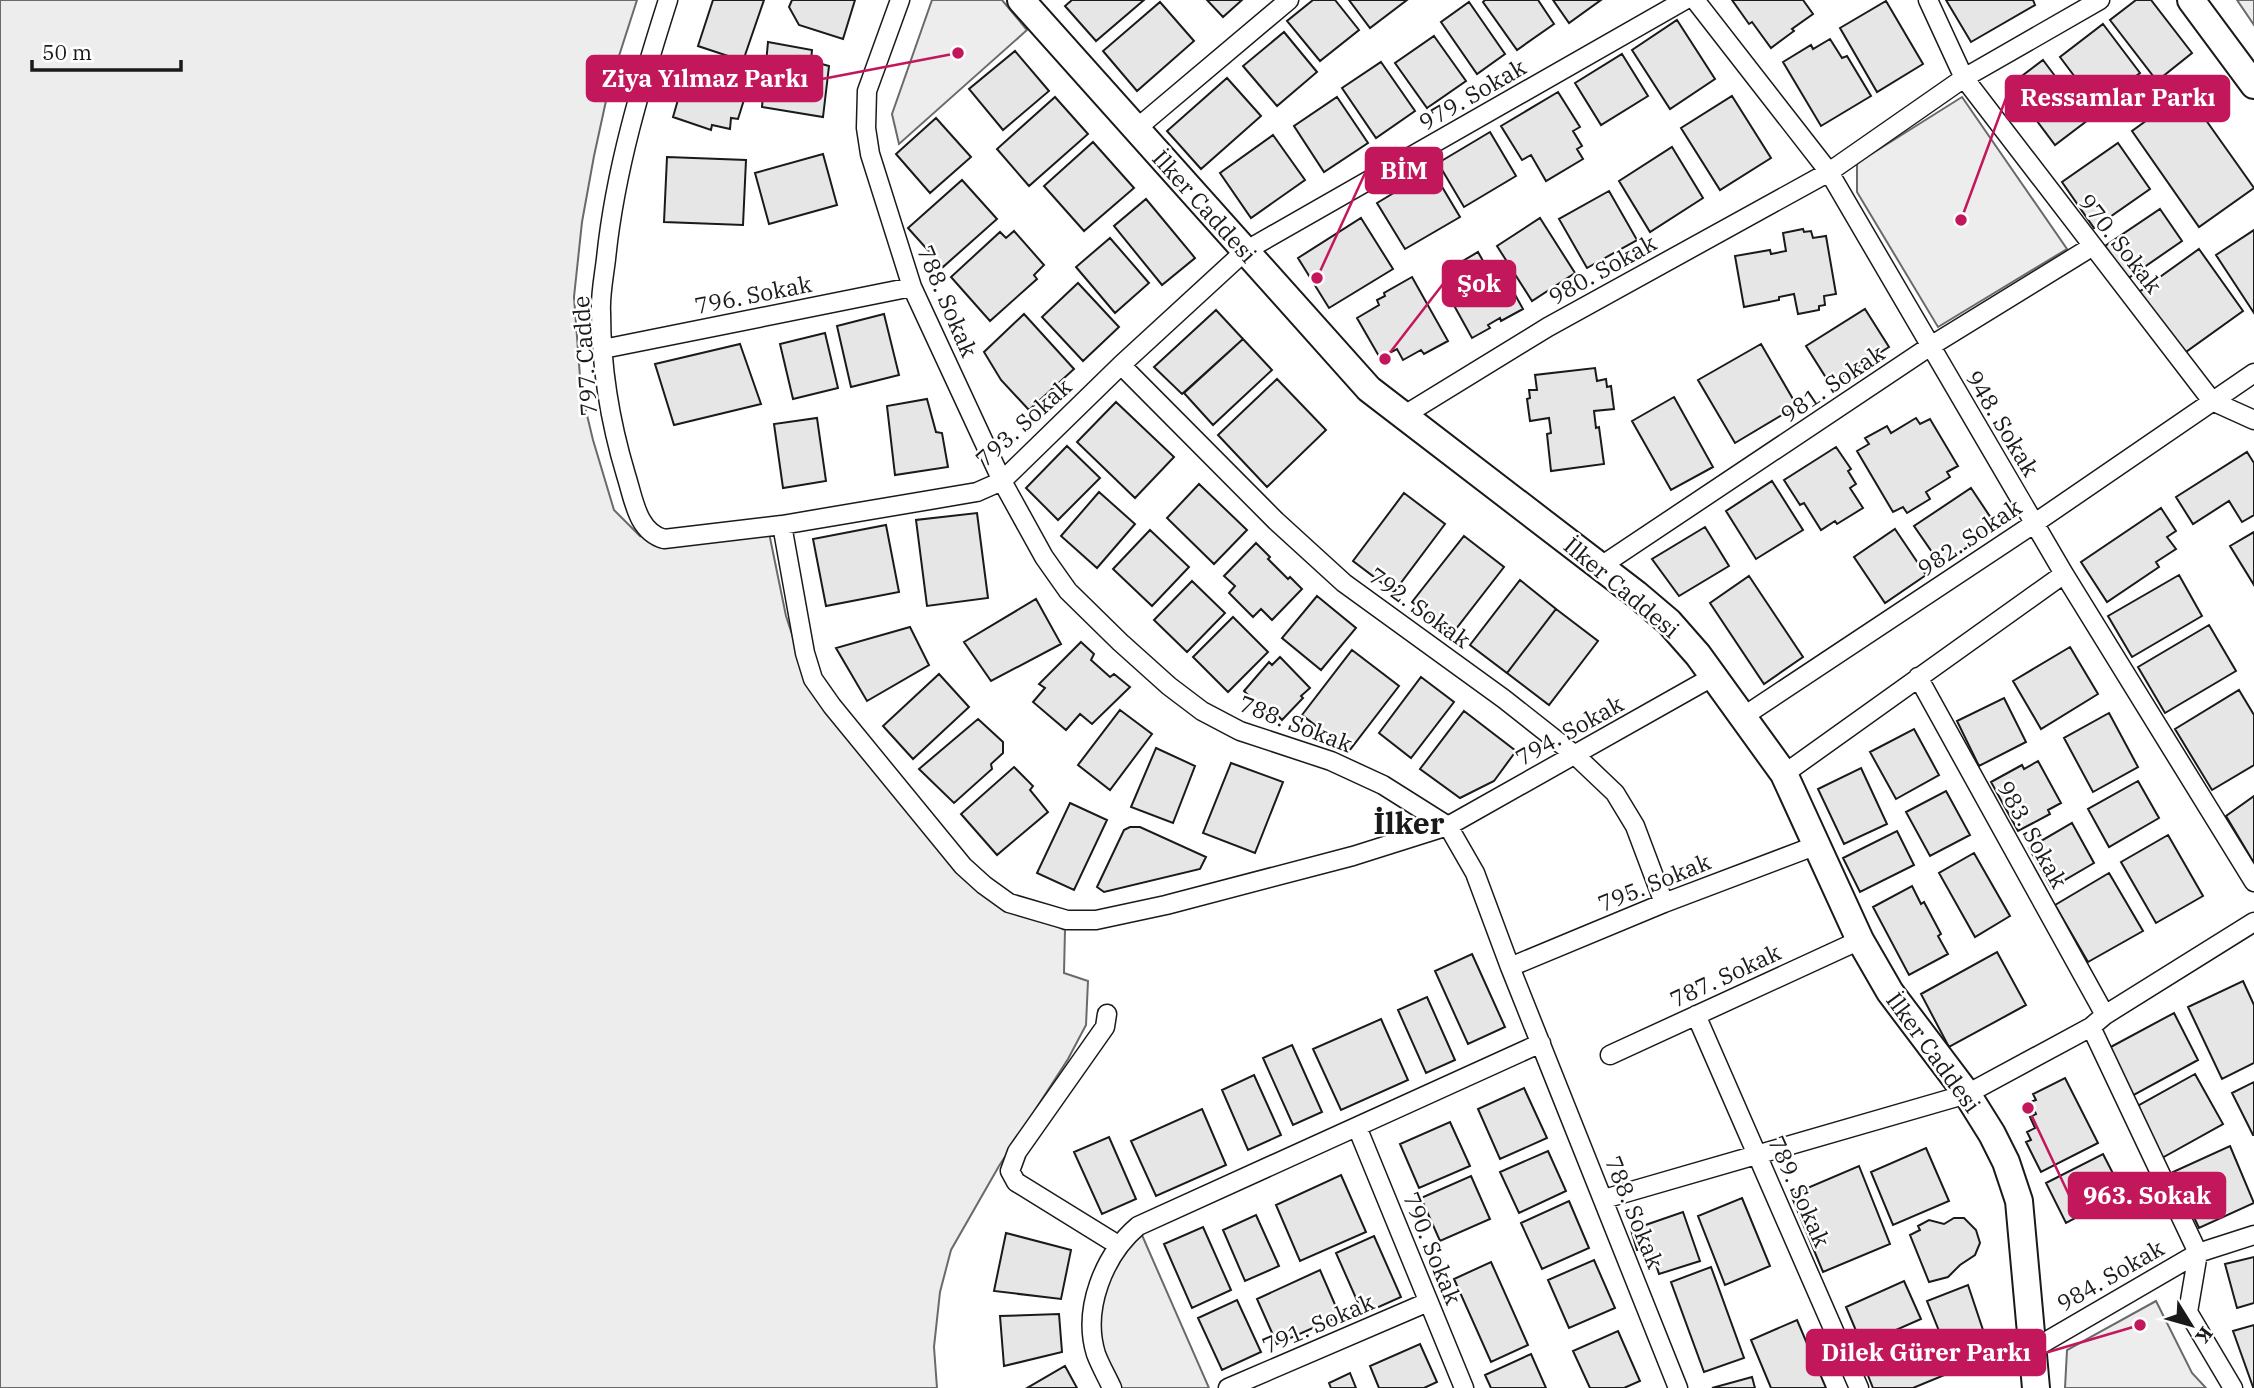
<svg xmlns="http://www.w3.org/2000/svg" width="2254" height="1388" font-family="'IBM Plex Serif',serif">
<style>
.green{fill:#ededed;stroke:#6a6a6a;stroke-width:2}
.building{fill:#e6e6e6;stroke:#1a1a1a;stroke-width:2}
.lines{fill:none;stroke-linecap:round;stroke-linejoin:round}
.minor-casing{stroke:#1a1a1a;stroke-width:21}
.secondary-casing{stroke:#1a1a1a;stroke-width:30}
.minor{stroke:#fff;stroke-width:18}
.secondary{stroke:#fff;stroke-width:26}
.labels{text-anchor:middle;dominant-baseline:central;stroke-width:5;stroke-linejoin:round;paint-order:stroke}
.street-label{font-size:23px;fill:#1a1a1a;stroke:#fff}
.district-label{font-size:30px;font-weight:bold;fill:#1a1a1a;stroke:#fff}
.leader{fill:none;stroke:#c2185b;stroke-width:2.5}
.callout-dot{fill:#c2185b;stroke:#fff;stroke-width:2.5}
.callout{fill:#c2185b;stroke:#c2185b;stroke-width:2.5}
.callout-label{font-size:24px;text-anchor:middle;font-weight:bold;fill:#fff}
</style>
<rect width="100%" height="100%" fill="#fff"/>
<path class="green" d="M0,0h637l-28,87 -15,69 -12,66 -8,75 7,93 12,50 21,70 26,26 26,6 101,-19 19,93 22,67 150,187 80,48 27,12 -1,43 24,8 -2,44 -18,34 -69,107 -48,84 -11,42 -6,55 3,41h-937z
M932,0h70l25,30 -128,114 -7,-30z
M2237,0h17v25z
M1962,97l105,152 -129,78 -81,-135v-29z
M1138,1226l71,162h-97l-16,-33 2,-67z
M2156,1301l36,72 14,15h-141l2,-38z"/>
<path class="building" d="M713,0h51l-21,61 -45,-15z
M792,0h63l-12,39 -44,-14 -10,-18z
M1072,0h72l-48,41 -31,-35z
M1207,0h35l-19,17z
M1313,0h22l24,30 -39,31 -33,-40z
M1349,0h58l-37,28z
M1485,0h53l16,24 -37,26 -34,-48z
M1553,0h48l-32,23z
M1732,0h71l10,14 -21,15 2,2 -23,17 -19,-26 -3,2z
M1946,0h87l2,5 -64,37z
M2136,0h15l41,53 -35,28 -47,-61z
M1886,1l37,63 -46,28 -37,-64z
M1160,2l34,39 -57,50 -34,-40z
M1469,2l36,52 -28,20 -36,-52z
M1677,20l38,59 -45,30 -38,-59z
M2103,24l37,49 -44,32 -36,-48z
M1284,32l33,40 -40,34 -34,-40z
M1434,36l32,45 -39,27 -32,-45z
M1830,39l12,19 5,-2 24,40 -50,30 -38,-64 28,-17 2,4z
M768,42l44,8 -1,11 18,5 -6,51 -61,-10z
M1015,51l34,40 -46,39 -34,-41z
M1622,54l26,42 -47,29 -26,-42z
M690,58l38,14v10l20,5 -10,32 -7,-1 -1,11 -18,-4 -1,5 -38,-13z
M2043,60l45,60 -33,25 -45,-60z
M1381,62l34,49 -39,27 -34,-50z
M1227,78l34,38 -60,53 -34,-38z
M1558,92l22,35 -7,4 9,15 -5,3 6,10 -37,22 -15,-26 -9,5 -21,-34z
M2186,92l68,96 -55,39 -67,-96z
M1732,96l39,62 -51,32 -39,-62z
M1055,97l33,37 -59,52 -32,-37z
M1337,97l31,46 -44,29 -30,-46z
M936,118l35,39 -41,36 -34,-39z
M1490,132l26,44 -52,31 -26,-44z
M1273,135l32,45 -54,38 -31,-45z
M1093,142l41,46 -50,43 -40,-45z
M2118,143l32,46 -56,39 -32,-46z
M1672,147l31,51 -53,34 -31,-51z
M823,154l14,51 -68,19 -14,-51z
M667,157l79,3 -3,65 -79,-3z
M1432,170l28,47 -55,32 -28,-46z
M962,180l35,39 -54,48 -35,-39z
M1609,191l28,49 -50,28 -28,-49z
M1146,199l49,59 -33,27 -48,-59z
M2160,209l22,32 -55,38 -22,-33z
M1361,218l32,51 -64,39 -31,-50z
M1540,218l35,55 -43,28 -35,-55z
M1803,229l1,3 7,-1 2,7 13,-2 10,58 -12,2 1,9 -6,1v4l-21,4 -4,-20 -15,3v3l-35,7 -9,-51 35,-6 1,4 15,-3 -3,-18z
M2254,230v83l-38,-58z
M1014,231l30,34 -10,10 3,4 -47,42 -39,-44 49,-45 6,6z
M1110,238l39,45 -34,30 -39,-46z
M2199,249l44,62 -60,43 -44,-62z
M1478,252l14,25 10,-6 21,38 -22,12 -1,-3 -12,7 2,3 -18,10 -21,-38 6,-4 -13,-24z
M1412,277l36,64 -24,13 -3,-4 -18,10 -6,-11 -17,9 -23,-40 22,-13 -2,-5 8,-4 -1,-3z
M1078,283l41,44 -36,34 -41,-44z
M1865,309l24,38 -59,37 -24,-38z
M1216,310l27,29 -61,55 -28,-27z
M884,314l15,61 -48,12 -14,-61z
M1024,314l50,55 -45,41 -28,-30 -17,-28z
M825,333l13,55 -45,11 -13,-55z
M1243,339l29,31 -59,55 -29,-32z
M740,344l21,60 -87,21 -19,-61z
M1761,344l36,62 -62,37 -37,-63z
M1595,368l2,13 9,-2 1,8 4,-1 3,23 -20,2 2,17 3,-1 5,37 -53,7 -4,-37 4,-1 -2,-15 -19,3 -3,-22 3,-1 -1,-8h8l-2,-15z
M1277,379l49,51 -59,57 -49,-52z
M1674,397l39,70 -42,23 -39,-69z
M927,399l9,33 6,1 6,34 -53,8 -8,-69z
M1116,402l58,55 -39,41 -58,-56z
M817,418l9,63 -43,7 -9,-64z
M1916,418l4,6 10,-5 28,47 -11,6 3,5 -24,15 4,7 -23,14 -4,-6 -10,5 -36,-61 12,-7 -4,-6 22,-12 4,7z
M1067,446l33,32 -42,42 -32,-32z
M1836,447l15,22 -3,2 8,13 -6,4 13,20 -26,16 -2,-3 -14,9 -17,-27 -4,2 -16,-25z
M2247,452l7,11v52l-12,7 -13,-21 -36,23 -17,-27z
M1772,481l31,49 -47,29 -30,-48z
M1199,484l48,46 -33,34 -47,-46z
M1971,488l26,39 -56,38 -27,-39z
M1099,492l36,32 -38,44 -36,-32z
M1404,493l41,31 -51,68 -41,-31z
M2161,508l15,23 -9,6 9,12 -20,13 3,5 -52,35 -26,-40z
M977,513l11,85 -61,8 -11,-86z
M886,525l13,67 -73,14 -13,-67z
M1705,527l24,39 -50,30 -27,-37z
M1895,529l31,46 -41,28 -31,-46z
M1150,530l39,37 -37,39 -39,-37z
M2254,532v53l-24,-39z
M1464,536l40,31 -52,67 -40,-32z
M1256,543l14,14 -2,2 20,20 2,-2 12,12 -30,31 -11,-11 -8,8 -24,-24 6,-7 -11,-10z
M2179,575l23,41 -70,41 -24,-41z
M1749,576l54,81 -39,27 -54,-81z
M1520,580l36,29 -49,64 -37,-28z
M1192,581l33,32 -38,39 -33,-32z
M1317,596l39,32 -35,42 -39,-32z
M1036,599l25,45 -70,37 -27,-39z
M1556,609l42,32 -49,64 -42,-32z
M1233,617l35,35 -40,40 -35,-35z
M2209,625l27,46 -71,42 -27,-46z
M910,627l19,38 -62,36 -31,-53z
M1081,642l13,12 -3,6 19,17 4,-3 16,13 -38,37 -12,-10 -14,16 -33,-28 12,-14 -6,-4z
M2070,647l28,47 -57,35 -28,-48z
M1352,650l47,36 -50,65 -47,-36z
M1280,657l30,31 -9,8 2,2 -21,22 -11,-12 -5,5 -22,-22 25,-29 3,3z
M939,674l30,33 -56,52 -30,-33z
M1421,677l33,25 -43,56 -32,-25z
M2239,690l15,25v50l-42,25 -37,-61z
M2004,698l22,44 -47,24 -22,-45z
M1120,710l32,24 -42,56 -32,-25z
M1464,711l52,40 -22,30 -34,17 -40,-29z
M2109,713l29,54 -45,25 -29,-54z
M978,719l25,23v11l-12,11 1,5 -38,34 -35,-34z
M1914,729l25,46 -43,24 -26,-47z
M1156,748l39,18 -22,57 -42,-16z
M2038,761l23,42 -13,7 2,4 -32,17 -27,-49 31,-17 2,4z
M1231,763l52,19 -28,71 -52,-20z
M1014,767l19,19 -3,4 18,22 -51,43 -36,-41z
M1861,768l26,56 -43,20 -26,-55z
M2138,781l21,37 -50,29 -21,-38z
M1946,791l24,44 -40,21 -24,-44z
M2254,796v67l-28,-47z
M1070,803l37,17 -33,70 -37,-17z
M2072,823l22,40 -43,25 -22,-40z
M1130,827h10l66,30 -6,12 -96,23 -7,-5 27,-57z
M1897,831l17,34 -54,27 -17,-34z
M2168,835l35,61 -47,27 -35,-61z
M1974,853l36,63 -35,21 -36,-64z
M2109,873l34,58 -55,31 -33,-57z
M1912,886l9,18 3,-2 17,32 -3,2 10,18 -39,21 -36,-68z
M1997,952l29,53 -77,42 -28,-53z
M1472,954l33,73 -37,17 -33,-73z
M2243,981l11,24v58l-32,16 -34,-72z
M1427,997l28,63 -29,13 -28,-63z
M2174,1013l24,47 -66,36 -25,-47z
M1381,1019l27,61 -67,30 -28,-61z
M1292,1045l30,67 -29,13 -30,-67z
M2195,1074l28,50 -61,34 -28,-50z
M1254,1075l27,60 -33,15 -26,-60z
M2065,1078l33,65 -57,29 -15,-30 5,-2 -4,-8 8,-4 -5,-11 6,-3 -6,-12 6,-2 -3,-6z
M2254,1082v53h-1l-21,-42z
M1524,1088l23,50 -47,21 -22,-50z
M1202,1109l24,56 -70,31 -25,-55z
M1450,1122l20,44 -51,22 -19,-44z
M1109,1137l27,62 -34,15 -28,-62z
M2230,1146l24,57 -55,25 -26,-56z
M1926,1148l23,53 -56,24 -22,-53z
M1548,1151l18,40 -47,22 -19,-41z
M2103,1154l20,39 -57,30 -20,-40z
M1859,1166l31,78 -67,28 -32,-77z
M1341,1175l25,57 -66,29 -24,-56z
M1471,1176l19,43 -50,22 -19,-43z
M1742,1198l28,68 -45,19 -27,-69z
M1569,1201l20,47 -47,21 -21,-46z
M1683,1212l17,49 -41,13 -9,-28 -13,4 -6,-20z
M1256,1215l23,51 -34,15 -22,-51z
M1954,1218h10l12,12 4,13 -5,12 -15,10 -12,12 -19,5 -19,-47 10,-5 -2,-4 11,-6 15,4z
M1203,1227l28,63 -39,18 -28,-64z
M1006,1233l65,17 -10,49 -67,-8z
M1374,1236l27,61 -38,17 -27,-61z
M2254,1257v46l-17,5 -12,-44z
M1594,1260l21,48 -46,20 -21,-48z
M1491,1262l37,83 -37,17 -37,-83z
M1711,1267l33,91 -40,14 -33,-90z
M1320,1270l20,46 -63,28 -20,-45z
M1904,1281l17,38 -59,26 -16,-38z
M1968,1285l15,45 1,31 -28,12 -29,-72z
M1237,1300l24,52 -39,18 -24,-52z
M1059,1314l3,38 -58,14 -4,-50z
M1797,1320l29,68h-55l-20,-48z
M2254,1325v62h-1l-20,-56z
M1618,1331l22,50 -16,7h-34l-17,-37z
M1930,1335l17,39 -34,14h-40l-10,-25z
M1420,1344l17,38 -13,6h-45l-9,-22z
M1531,1354l15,34h-55l-6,-13z
M1065,1366l12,22h-50z
M1350,1373l6,15h-25l-2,-5z
M1752,1377l3,11h-43z"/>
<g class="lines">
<defs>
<path id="minor" d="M668,0c-27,85 -53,170 -62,259 -2,17 -6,36 -5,53 0,55 9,110 25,163 8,25 11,56 38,64l118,-14 195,-33 25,-11 119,-116 124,-114 440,-251
M900,0l-33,91 -1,37 4,26 42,133 90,194 42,76 24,34 52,51 49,44 33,25 38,20 91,30 52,24 65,41 27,47 35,94 168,421
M1695,0l134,172 235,402 190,308
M1928,0l36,78 248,323 42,19
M1136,129l153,-129
M603,349l309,-62
M1121,365l155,156 68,62 160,116 71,56 40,38 20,33 29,77
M1403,416l145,-89 281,-155 135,-94 136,-78
M782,525l23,128 8,26 19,27 131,160 21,19 25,18 58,17h29l70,-15 187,-49 95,-30 266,-150
M1601,566l328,-219 164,-101
M1918,677l187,338
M1744,716l291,-193 219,-150
M1784,774l280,-200
M1510,967l154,-64 153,-58
M1107,1014l-2,13 -88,125 -7,19 6,11 102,63
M1696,1015l163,373
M2091,1027l107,226
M1610,1055l250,-115
M1357,1127l107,261
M1604,1199l363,-105 124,-67 14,-12 149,-93
M2198,1253l-10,59 45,76
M2033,1349l165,-96 56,-18
M1112,1388c-5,-11 -12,-23 -16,-34 -14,-45 8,-99 42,-128l403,-183
M1228,1388l200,-86"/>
<path id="secondary" d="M1021,0l348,389 267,205 33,28 29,33 86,119 76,166 30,52 77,102 25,40 14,28 13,39 17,187
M2191,0l63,85"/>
</defs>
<use href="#minor" class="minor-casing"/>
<use href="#secondary" class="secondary-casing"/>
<use href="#minor" class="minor"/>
<use href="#secondary" class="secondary"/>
</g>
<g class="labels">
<g class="street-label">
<text transform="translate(1472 94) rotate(-30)">979. Sokak</text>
<text transform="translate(1205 206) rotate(48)">İlker Caddesi</text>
<text transform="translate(2121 243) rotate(52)">970. Sokak</text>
<text transform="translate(1602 269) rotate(-29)">980. Sokak</text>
<text transform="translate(753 294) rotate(-11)">796. Sokak</text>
<text transform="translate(948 301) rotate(67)">788. Sokak</text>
<text transform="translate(584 356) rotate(-94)">797. Cadde</text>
<text transform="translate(1832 383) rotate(-34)">981. Sokak</text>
<text transform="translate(1023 422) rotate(-42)">793. Sokak</text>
<text transform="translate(2003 423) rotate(59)">948. Sokak</text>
<text transform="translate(1969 537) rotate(-34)">982. Sokak</text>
<text transform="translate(1622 587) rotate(40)">İlker Caddesi</text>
<text transform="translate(1420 607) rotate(36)">792. Sokak</text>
<text transform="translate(1296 723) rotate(21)">788. Sokak</text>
<text transform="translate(1569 730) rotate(-29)">794. Sokak</text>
<text transform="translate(2033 834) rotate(61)">983. Sokak</text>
<text transform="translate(1654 882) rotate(-22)">795. Sokak</text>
<text transform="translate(1725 975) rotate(-25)">787. Sokak</text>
<text transform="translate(1934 1052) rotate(54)">İlker Caddesi</text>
<text transform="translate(1800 1191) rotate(66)">789. Sokak</text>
<text transform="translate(1635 1212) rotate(68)">788. Sokak</text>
<text transform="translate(1433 1248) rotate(68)">790. Sokak</text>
<text transform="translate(2110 1275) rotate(-30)">984. Sokak</text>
<text transform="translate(1318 1323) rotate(-23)">791. Sokak</text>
</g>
<g class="district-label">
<text x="1409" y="822">İlker</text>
</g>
</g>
<path class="leader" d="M958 53L822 79M1961 220L2006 98M1317 278L1366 171M1385 359L1443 284M2028 1108L2069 1195M2140 1325L2045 1353"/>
<g class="callout-dot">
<circle cx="958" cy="53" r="7"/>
<circle cx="1961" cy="220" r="7"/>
<circle cx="1317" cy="278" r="7"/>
<circle cx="1385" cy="359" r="7"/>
<circle cx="2028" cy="1108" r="7"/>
<circle cx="2140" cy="1325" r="7"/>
</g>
<g class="callout">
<rect x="587" y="56" width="235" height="45" rx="7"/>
<rect x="2006" y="76" width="223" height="45" rx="7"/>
<rect x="1366" y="148" width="76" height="45" rx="7"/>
<rect x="1443" y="261" width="72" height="45" rx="7"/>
<rect x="2069" y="1173" width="156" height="45" rx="7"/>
<rect x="1807" y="1330" width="238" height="45" rx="7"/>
</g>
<g class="callout-label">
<text x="705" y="87">Ziya Yılmaz Parkı</text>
<text x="2118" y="106">Ressamlar Parkı</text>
<text x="1404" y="179">BİM</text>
<text x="1479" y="292">Şok</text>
<text x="2147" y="1204">963. Sokak</text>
<text x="1926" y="1361">Dilek Gürer Parkı</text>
</g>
<g transform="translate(2191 1325) rotate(127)" stroke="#ffffff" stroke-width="5" paint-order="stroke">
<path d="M0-5L12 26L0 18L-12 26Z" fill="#1a1a1a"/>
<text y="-10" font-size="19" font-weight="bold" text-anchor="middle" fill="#1a1a1a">K</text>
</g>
<path d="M32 60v10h149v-10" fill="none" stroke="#1a1a1a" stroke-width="3.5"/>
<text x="42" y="60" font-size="21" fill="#1a1a1a" stroke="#ffffff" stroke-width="5" paint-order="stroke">50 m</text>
</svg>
